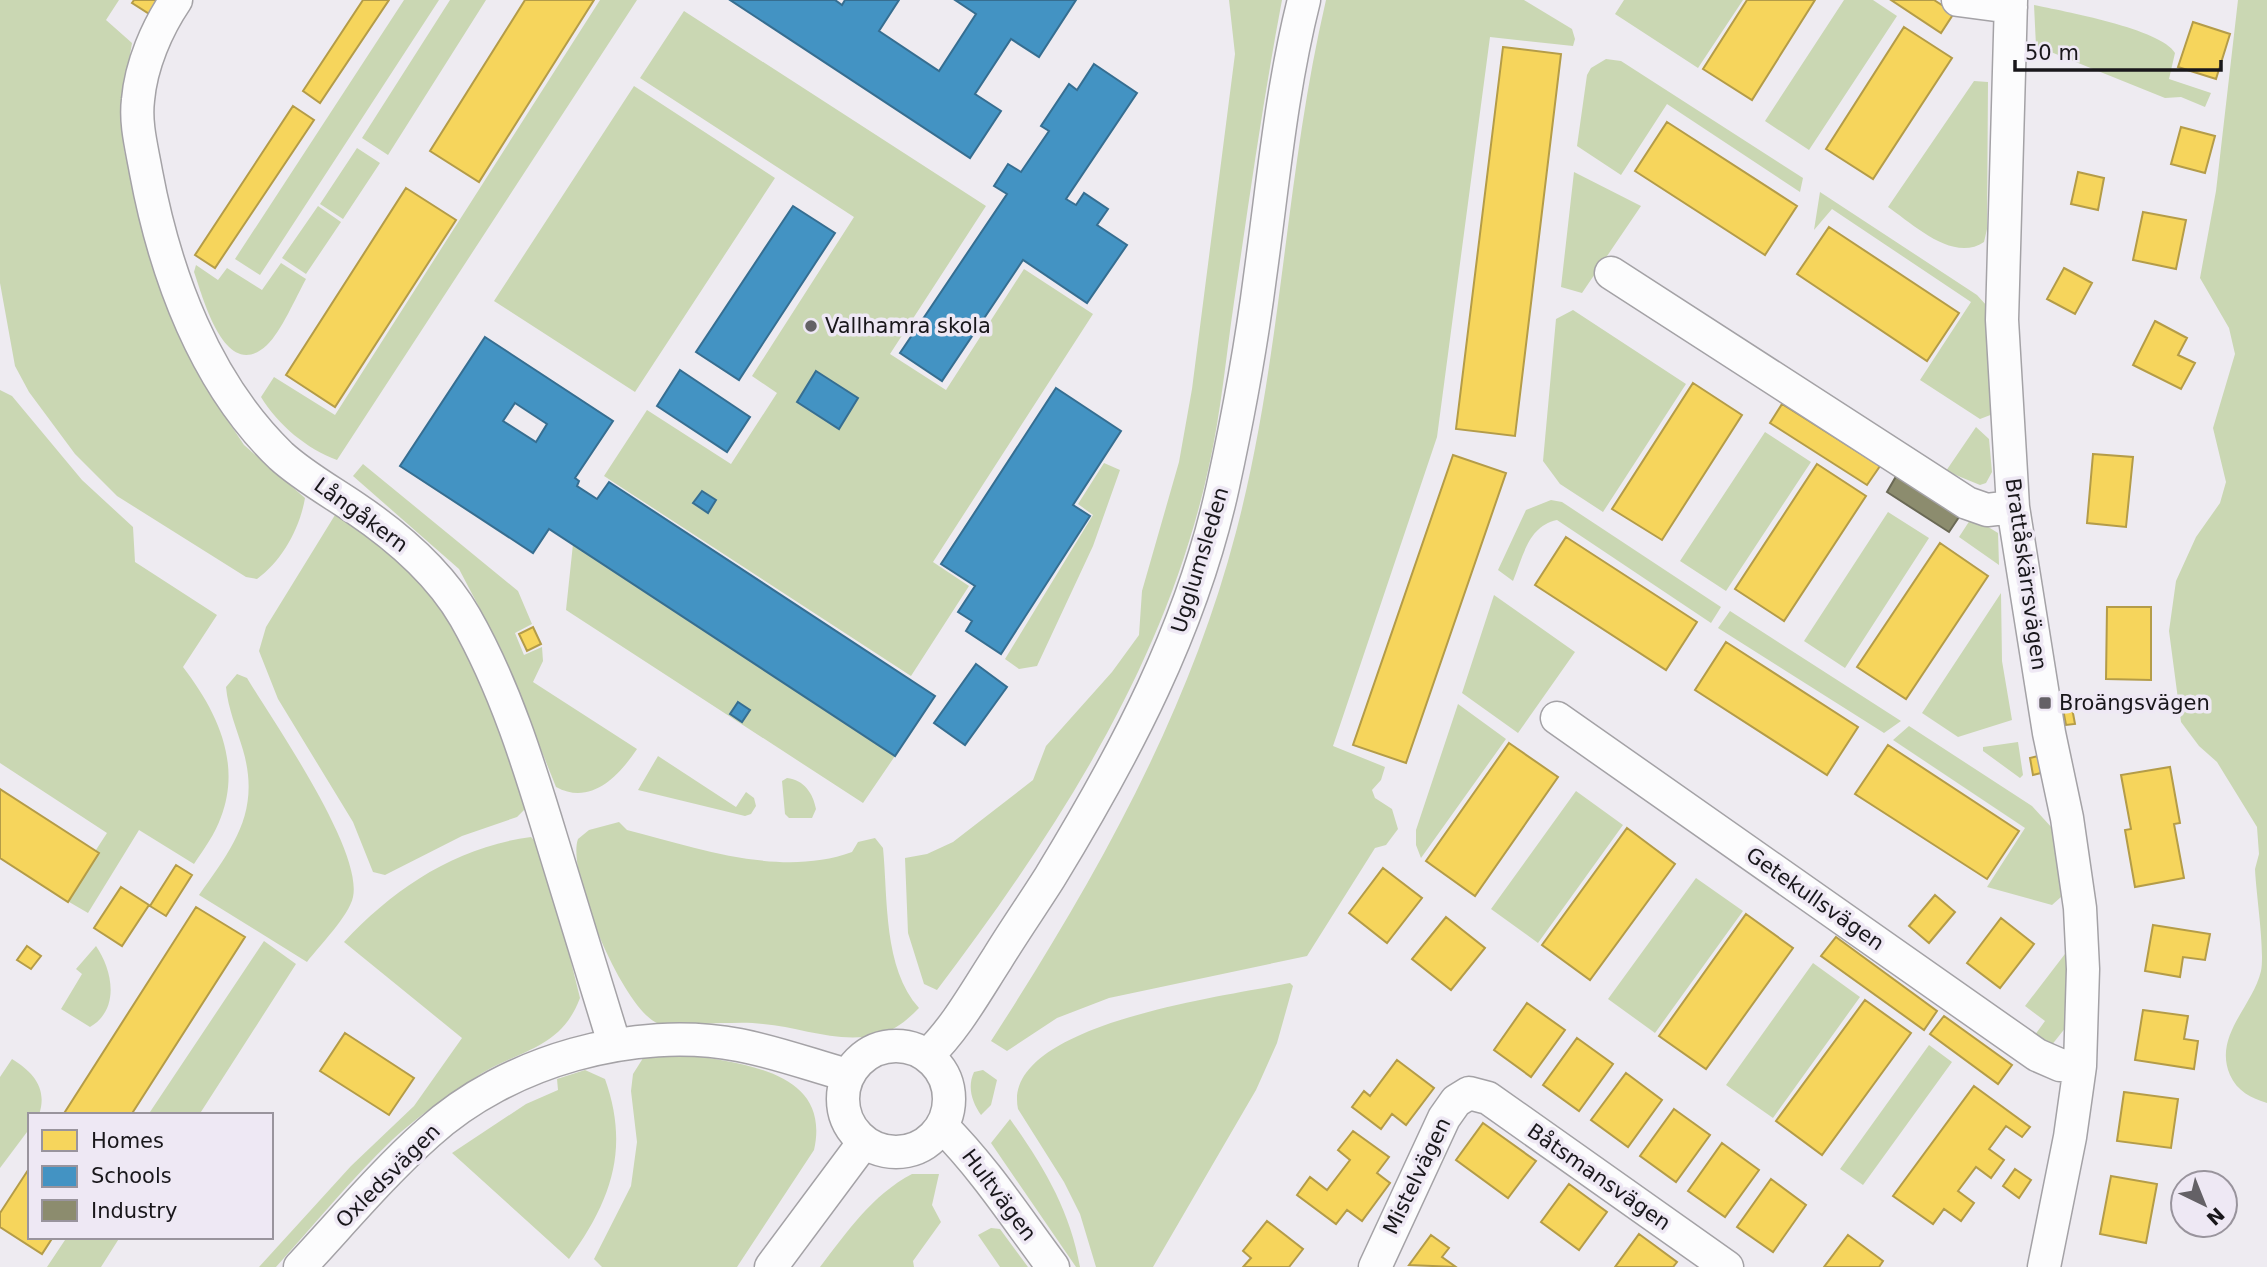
<svg xmlns="http://www.w3.org/2000/svg" width="2267" height="1267" font-family="'DejaVu Sans',sans-serif">
<style>
.green{fill:#cad7b3}
.homes{fill:#f6d55c;stroke:#b49c48;stroke-width:2}
.schools{fill:#4393c3;stroke:#366e91;stroke-width:2;fill-rule:evenodd}
.industry{fill:#8c8c6e;stroke:#6a6955;stroke-width:2}
.lines{fill:none;stroke-linecap:round;stroke-linejoin:round}
.minor-casing{stroke:#a4a2a6;stroke-width:35}
.minor{stroke:#fcfcfd;stroke-width:32}
.poi-dot{fill:#646166;stroke:#eee8f4;stroke-width:2.5}
.labels{text-anchor:middle;dominant-baseline:central;stroke-width:7;stroke-linejoin:round;paint-order:stroke}
.poi-label{font-size:21px;fill:#19171b;stroke:#eee8f4;text-anchor:start}
.street-label{font-size:21px;fill:#19171b;stroke:#eee8f4}
</style>
<rect width="100%" height="100%" fill="#eeebf1"/>
<path class="green" d="M0,0h119l-13,20 26,23 -11,64 3,43 13,53 46,136 22,47 39,59 61,53c-5,30 -23,63 -48,81l-11,-2 -129,-81 -42,-42 -46,-62 -14,-26 -15,-83z
M404,0h35l-179,275 -25,-16z
M450,0h36l-98,155 -26,-17z
M600,0h37l-300,460c-30,-11 -59,-35 -76,-63l13,-20 61,38z
M1229,0h53c-19,100 -33,201 -48,302 -8,54 -13,111 -25,164 -43,198 -152,365 -272,524l-13,-6 -16,-51 -3,-75 22,-4 26,-12 80,-62 13,-34 66,-74 27,-37 3,-44 37,-129 13,-73 43,-335z
M1326,0h198l48,29 3,10 -2,7 -83,-9 -53,400 -104,309 52,21 -4,13 -9,10 3,8 17,11 6,20 -12,16 -11,3 -68,108 -198,42 -52,20 -50,33 -16,-10c102,-158 197,-325 245,-509 46,-174 49,-357 90,-532z
M1624,0h119l-45,68 -83,-54z
M1844,0h29l24,16 -88,134 -44,-29z
M2238,0h29v1103c-16,-5 -30,-12 -37,-28 -17,-39 23,-69 31,-104 4,-20 -5,-78 -6,-102l4,-15 -2,-27 -40,-65 -18,-16 -18,-24 -12,-91 7,-50 20,-44 24,-34 6,-21 -13,-54 22,-74 -6,-26 -29,-50 16,-87z
M2034,5c28,6 128,24 141,48l-6,26 42,14 -6,14 -24,-10 -16,1 -129,-52z
M684,11l302,195 -96,148 56,36 78,-121 69,45 -160,248 36,24 -58,90 -307,-200 43,-66 84,54 46,-71 -25,-17 102,-159 -214,-139z
M1606,59l15,2 182,117 -3,14 -133,-88 -46,71 -44,-29 10,-71 4,-7z
M1974,81l14,1 -1,147 -3,13c-31,21 -71,-18 -96,-35z
M634,86l141,92 -140,214 -141,-91z
M357,148l23,15 -37,56 -23,-15z
M1574,172l67,34 -59,87 -21,-6z
M1820,192l157,103 10,11 6,108 -13,5 -60,-39 51,-78 -139,-93 -18,21z
M318,206l23,16 -35,52 -24,-16z
M281,263l25,16c-10,18 -25,53 -39,66 -42,39 -64,-48 -73,-73l2,-7 22,15 9,-12 35,22z
M1573,310l113,74 -83,128 -43,-28 -17,-23 13,-142z
M0,390l12,6 70,84 51,47 2,35 82,53 -34,52c33,43 59,95 38,150 -6,17 -17,32 -27,47l-55,-34 -51,83 -24,-14 43,-66 -107,-70z
M1976,427l13,12 3,33 -6,11 -6,2 -34,-14z
M1765,432l46,30 -85,129 -46,-30z
M1104,463l16,7 -27,76 -56,120 -18,3 -14,-10 88,-144 -15,-11z
M363,464l155,127 14,33 -17,9 9,22 18,-8 1,14 -10,21 104,67c-18,27 -46,57 -81,38l-56,-140 -41,-78 -106,-93z
M1551,500l11,2 159,105 -10,16 -154,-103c-29,6 -34,37 -44,61l-15,-11 28,-60z
M1888,512l41,26 -84,130 -41,-27z
M335,515c17,11 35,20 50,32 83,63 112,166 141,261l-9,9 -55,19 -77,39 -12,-3 -20,-50 -75,-123 -19,-48 7,-24z
M1972,517l26,16 1,32 -40,-28z
M573,544l322,212 -32,47 -297,-193z
M2001,593l1,68 10,59 -54,17 -36,-24z
M1494,595l81,57 -57,81 -56,-40z
M1730,611l171,110 -17,12 -166,-105z
M237,674l10,4c26,43 116,172 106,219 -4,19 -34,49 -46,65l-108,-67c34,-48 62,-83 44,-145 -6,-21 -15,-41 -17,-63z
M1458,704l48,35 -85,119 -5,-13v-15z
M1909,726l123,80 21,23 8,68 -9,8 -65,-18 38,-59 -132,-88z
M2018,742l5,33 -3,3 -37,-27v-4z
M658,756l78,51 10,-15 8,6 2,8 -5,8 -6,2 -107,-26z
M787,778c17,2 26,15 29,31l-4,9h-23l-4,-4 -3,-33z
M1576,791l47,34 -85,118 -47,-34z
M619,822l8,8c70,18 154,48 225,22l6,-10 17,-4 8,10c5,51 0,120 36,160 -12,12 -23,22 -40,26 -38,11 -78,-7 -116,-10 -14,-2 -28,-1 -42,-1 -19,0 -46,7 -64,0 -35,-16 -91,-151 -79,-184l11,-9z
M531,837l7,7 18,57 24,97c-20,54 -66,52 -107,81 -28,19 -56,38 -81,61 -41,39 -78,85 -116,127h-17l92,-101 63,-60 48,-68 -118,-96c50,-54 112,-95 187,-105z
M1696,878l47,33 -88,122 -47,-34z
M264,941l32,23 -97,151h-51z
M96,946c16,23 25,63 -6,81l-29,-18 21,-35 -6,-5z
M2068,950l2,72 -23,29 -15,-12 13,-18 -20,-15z
M1813,963l47,34 -87,121 -47,-33z
M1290,983l3,3 -16,57 -21,47 -103,177h-57l-16,-53 -16,-32 -46,-73c-18,-86 215,-114 272,-126z
M1929,1045l23,17 -89,123 -23,-16z
M684,1054c57,10 148,16 130,96l-77,117h-135l-8,-8 37,-73 6,-44 -6,-51 2,-17 12,-19z
M12,1059c21,13 36,29 27,56h-9v13l-30,40v-91z
M585,1070l20,9c25,70 6,122 -36,180l-117,-106 74,-49 32,-14 -1,-11z
M983,1070l14,10 -6,25 -10,10c-9,-13 -14,-28 -7,-43z
M1010,1119c33,46 60,91 70,148h-4l-85,-124z
M912,1174h27l-7,31 9,17 -28,39 1,6h-94c27,-35 52,-72 92,-93z
M991,1228l9,1 28,38h-28l-22,-32z
M67,1237h53l-19,30h-54z"/>
<path class="homes" d="M134,0h26l-9,15 -19,-12z
M363,0h26l-69,103 -17,-12z
M525,0h69l-115,182 -49,-31z
M1747,0h68l-63,100 -49,-31z
M1891,0h43l20,13 -13,20z
M2193,22l37,12 -14,45 -38,-12z
M1904,27l48,31 -79,121 -47,-30z
M1503,47l58,7 -46,382 -59,-7z
M293,106l21,14 -99,148 -20,-13z
M1667,122l130,84 -32,49 -130,-84z
M2181,127l34,9 -10,37 -34,-9z
M2078,172l26,6 -6,32 -27,-6z
M406,188l50,32 -121,187 -49,-32z
M2143,212l43,8 -10,49 -43,-9z
M1829,227l130,86 -32,48 -130,-87z
M2064,268l28,15 -17,31 -28,-15z
M2155,321l32,17 -9,17 17,8 -14,26 -48,-24z
M1693,383l49,32 -80,125 -50,-31z
M1782,404l98,62 -13,19 -97,-62z
M2093,454l40,3 -7,70 -39,-4z
M1453,455l53,18 -100,290 -53,-18z
M1817,464l49,32 -82,125 -49,-32z
M1566,537l131,85 -31,48 -131,-85z
M1940,543l48,33 -82,123 -49,-32z
M2107,607h44v73l-45,-1z
M533,627l8,17 -14,7 -8,-17z
M1726,642l132,85 -31,48 -132,-85z
M2072,708l3,16 -9,1 -3,-16z
M1509,743l49,34 -83,119 -49,-35z
M1888,745l131,86 -32,48 -132,-85z
M2038,756l3,17 -8,2 -3,-17z
M2170,767l10,56 -6,1 10,54 -49,9 -10,-57 6,-1 -10,-54z
M0,789l99,64 -31,49 -68,-44z
M1627,828l48,36 -85,116 -48,-35z
M176,865l16,10 -26,41 -16,-10z
M1383,868l39,30 -35,45 -38,-30z
M121,887l28,18 -27,41 -28,-18z
M1935,895l20,17 -26,31 -20,-17z
M196,907l49,30 -114,178h-68z
M1746,914l47,34 -87,121 -47,-33z
M1446,917l39,31 -34,42 -39,-31z
M2001,918l33,26 -34,44 -33,-25z
M2153,925l57,9 -5,26 -22,-3 -3,20 -35,-6z
M1836,937l101,74 -13,19 -103,-74z
M27,946l14,10 -10,13 -14,-9z
M1865,1000l46,33 -89,122 -46,-34z
M1527,1003l38,27 -34,47 -37,-27z
M2143,1010l45,6 -4,23 14,2 -4,28 -59,-9z
M1944,1016l68,49 -14,19 -68,-50z
M345,1033l69,45 -25,37 -69,-44z
M1577,1038l36,26 -34,47 -36,-26z
M1397,1060l37,28 -28,37 -14,-11 -11,15 -29,-22 12,-16 6,5z
M1626,1073l36,27 -34,47 -37,-27z
M1974,1086l56,41 -8,10 -16,-11 -17,23 15,11 -13,18 -15,-11 -18,24 16,12 -13,18 -17,-12 -11,15 -40,-28z
M2124,1092l54,7 -7,49 -54,-7z
M1674,1109l36,26 -34,47 -36,-26z
M1483,1123l53,38 -28,37 -52,-38z
M1353,1131l36,26 -12,16 13,10 -28,38 -15,-11 -11,14 -39,-29 13,-18 17,13 23,-30 -12,-10z
M1722,1143l37,27 -34,47 -37,-26z
M30,1167v70h23l-11,17 -42,-27v-14z
M2015,1169l16,11 -12,18 -16,-12z
M2111,1176l46,8 -11,59 -46,-9z
M1771,1179l35,26 -33,47 -36,-25z
M1569,1184l38,28 -28,38 -38,-28z
M1267,1221l36,28 -14,18h-46l8,-9 -8,-7z
M1639,1234l38,28 -4,5h-58z
M1431,1235l18,13 -7,9 14,10 -47,-2z
M1848,1235l35,26 -4,6h-55z"/>
<path class="schools" d="M730,0h105l7,5 3,-5h54l-20,31 60,40 37,-57 -21,-14h121l-37,57 -28,-18 -36,55 26,17 -31,47z
M1094,64l43,29 -71,106 10,6 8,-12 24,16 -11,16 30,20 -40,58 -64,-43 -81,121 -42,-28 107,-159 -13,-8 14,-22 13,8 28,-41 -8,-5 28,-42 8,6z
M793,206l42,27 -96,147 -43,-28z
M485,337l128,84 -38,57 4,3 -2,5 20,13 12,-17 326,214 -40,60 -346,-227 -16,24 -133,-87zM515,403l32,21 -11,18 -33,-21z
M680,370l70,47 -23,35 -70,-46z
M816,371l42,27 -19,31 -42,-27z
M1056,388l65,43 -48,74 17,11 -89,138 -35,-23 6,-10 -14,-9 17,-26 -34,-22z
M702,491l14,9 -8,13 -15,-10z
M976,664l31,23 -42,58 -31,-22z
M738,702l12,8 -8,12 -12,-8z"/>
<path class="industry" d="M1898,473l63,41 -12,18 -62,-40z"/>
<g class="lines">
<defs>
<path id="minor" d="M176,0c-19,28 -35,65 -38,100 -3,24 4,49 8,72 19,102 59,211 135,284 22,20 49,35 74,52 43,29 84,64 110,109 40,70 64,148 87,224 21,68 42,135 62,202
M1958,0l53,7
M2011,0l-9,320 11,187 36,226 18,85 13,90 3,61 -3,97 -10,71 -26,130
M1611,273l356,230 20,7 26,-3
M1557,718l480,337 23,10 20,1
M843 1099a53 53 0 1 1 106 0a53 53 0 1 1-106 0Z
M927,1056c29,-28 48,-63 70,-97 17,-28 36,-55 53,-82 75,-123 142,-249 173,-391 15,-69 28,-139 37,-209 13,-93 21,-186 44,-277
M942,1126c43,43 75,93 111,141
M300,1267c42,-45 82,-93 128,-134 79,-72 207,-108 311,-88 37,7 72,20 108,30
M771,1267l93,-125
M1375,1267l69,-149 12,-17 13,-8 19,5 239,169"/>
</defs>
<use href="#minor" class="minor-casing"/>
<use href="#minor" class="minor"/>
</g>
<g class="poi-dot">
<circle cx="811" cy="326" r="7"/>
<rect x="2038" y="696" width="14" height="14" rx="3.5"/>
</g>
<g class="labels">
<g class="poi-label">
<text x="825" y="326">Vallhamra skola</text>
<text x="2059" y="703">Broängsvägen</text>
</g>
<g class="street-label">
<text transform="translate(361 515) rotate(36)">Långåkern</text>
<text transform="translate(1200 560) rotate(-73)">Ugglumsleden</text>
<text transform="translate(2026 574) rotate(82)">Brattåskärrsvägen</text>
<text transform="translate(1815 899) rotate(35)">Getekullsvägen</text>
<text transform="translate(388 1176) rotate(-45)">Oxledsvägen</text>
<text transform="translate(1417 1176) rotate(-64)">Mistelvägen</text>
<text transform="translate(1599 1177) rotate(35)">Båtsmansvägen</text>
<text transform="translate(999 1195) rotate(53)">Hultvägen</text>
</g>
</g>
<rect x="28" y="1113" width="245" height="126" fill="#eee8f4" stroke="#99949d" stroke-width="2"/>
<rect x="42" y="1130" width="35" height="21" fill="#f6d55c" stroke="#99949d" stroke-width="2"/>
<text x="91" y="1148" font-size="21" fill="#19171b">Homes</text>
<rect x="42" y="1166" width="35" height="21" fill="#4393c3" stroke="#99949d" stroke-width="2"/>
<text x="91" y="1183" font-size="21" fill="#19171b">Schools</text>
<rect x="42" y="1200" width="35" height="21" fill="#8c8c6e" stroke="#99949d" stroke-width="2"/>
<text x="91" y="1218" font-size="21" fill="#19171b">Industry</text>
<g transform="translate(2204 1204) rotate(137)"><circle r="33" fill="#eee8f4" stroke="#99949d" stroke-width="2"/>
<path d="M0-5L12 26L0 18L-12 26Z" fill="#646166"/>
<text y="-10" font-size="19" font-weight="bold" text-anchor="middle" fill="#19171b">N</text>
</g>
<path d="M2015 60v10h206v-10" fill="none" stroke="#19171b" stroke-width="3.5"/>
<text x="2025" y="60" font-size="21" fill="#19171b" stroke="#eee8f4" stroke-width="5" paint-order="stroke">50 m</text>
</svg>
